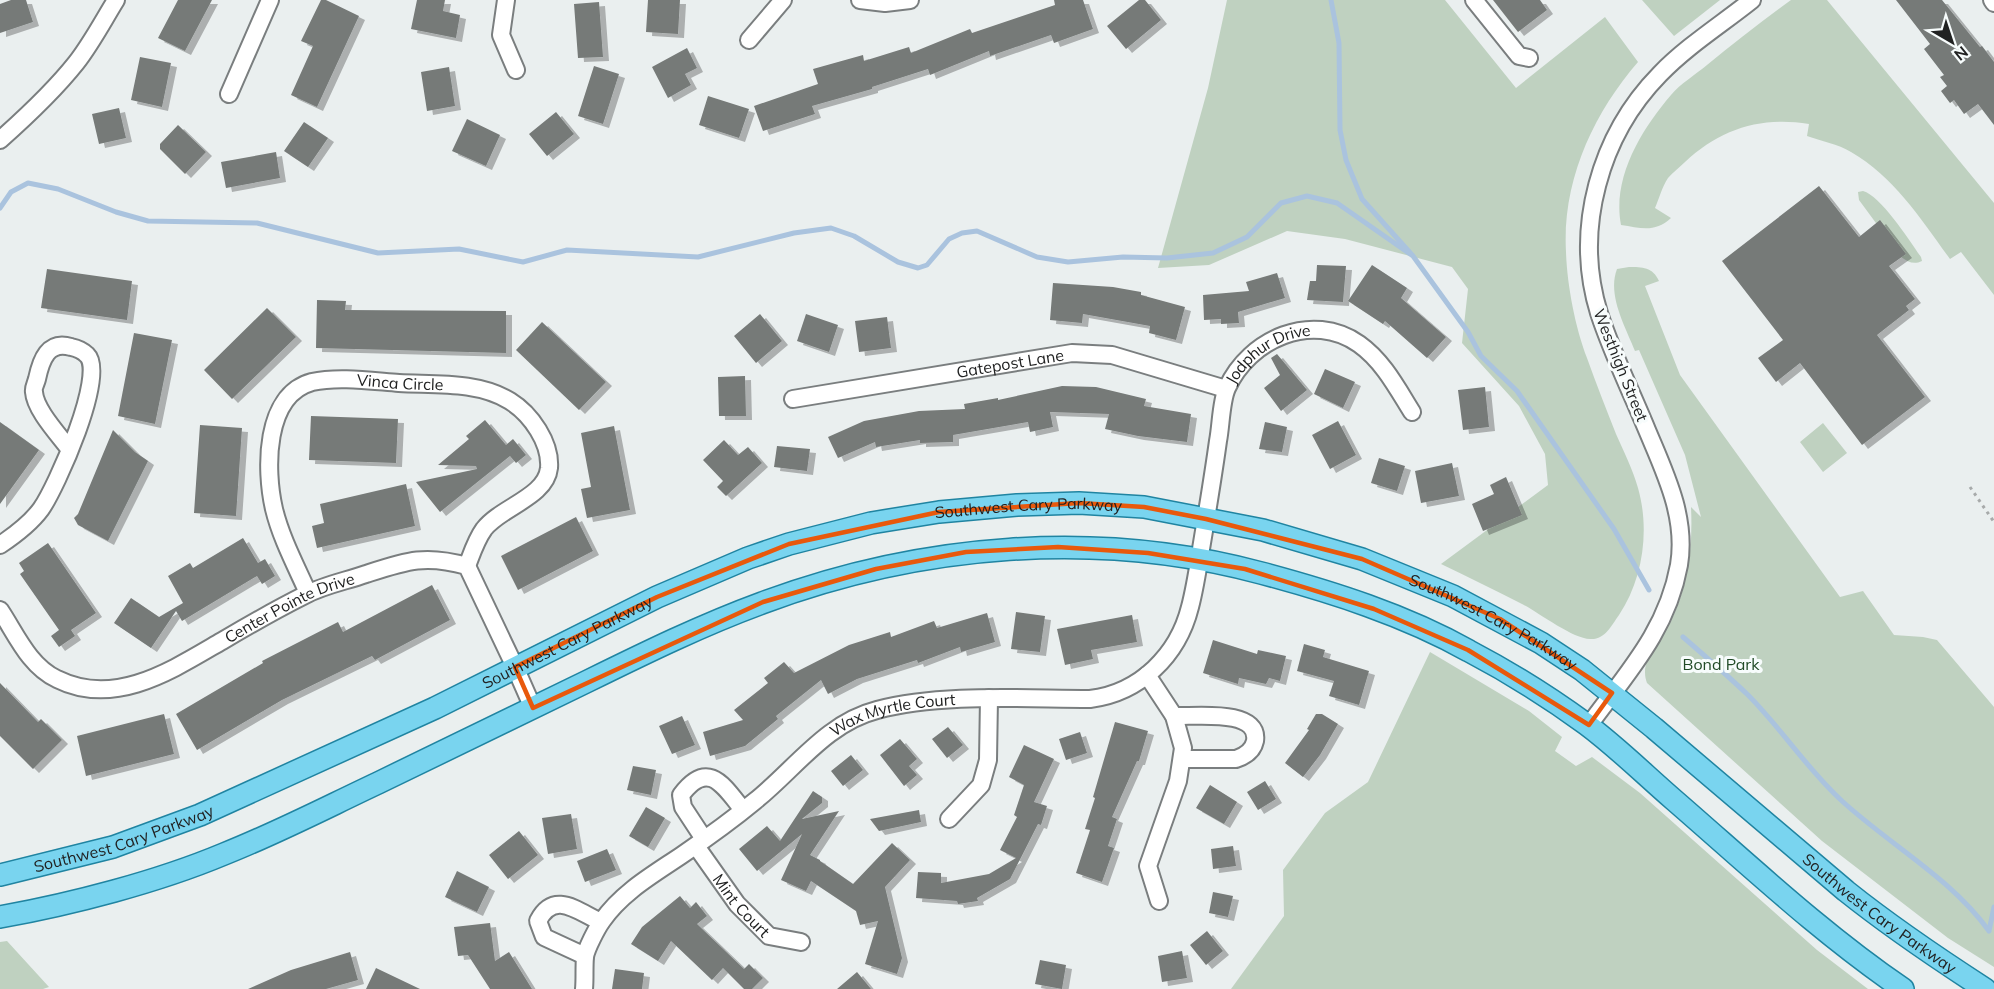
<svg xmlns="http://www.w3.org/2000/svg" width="1994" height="989" font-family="Mulish,sans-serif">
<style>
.green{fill:#bfd1c0}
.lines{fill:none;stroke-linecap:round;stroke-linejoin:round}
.stream{stroke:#aac3de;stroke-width:5}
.building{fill:#767a78;filter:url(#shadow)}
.minor-casing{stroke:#7a7e7f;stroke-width:20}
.major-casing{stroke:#2084a1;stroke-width:24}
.path{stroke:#a7aaaa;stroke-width:3;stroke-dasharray:3 4.5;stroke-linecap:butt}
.minor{stroke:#fff;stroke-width:16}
.major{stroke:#79d4ef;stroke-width:21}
.marked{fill:none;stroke:#e8590c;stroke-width:4.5;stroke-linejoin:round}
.labels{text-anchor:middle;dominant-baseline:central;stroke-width:6;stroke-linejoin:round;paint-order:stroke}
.street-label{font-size:16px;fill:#212222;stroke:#f7fcfc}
.park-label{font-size:16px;fill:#204a26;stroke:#f7fcfc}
</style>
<defs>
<filter id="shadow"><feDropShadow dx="6" dy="4" stdDeviation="0" flood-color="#0004"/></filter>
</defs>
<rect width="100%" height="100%" fill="#eaefef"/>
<path class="green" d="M1227,0h218l71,88 89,-71 33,45c-45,52 -76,119 -72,190 1,32 9,75 21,106 9,25 19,51 29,76 8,18 17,36 22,54 12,42 5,91 -19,127 -8,11 -14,25 -29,24 -17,0 -52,-27 -68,-35 -27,-14 -54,-27 -81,-40l107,-79 -3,-31 -26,-48 -57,-63 6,-54 -16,-22 -107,-28 -58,-8 -78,34 -51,3 50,-180z
M1642,0h78l-46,36z
M1791,0h36l167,203v92l-33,-43 -11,7c-29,-40 -56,-82 -99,-107 -13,-8 -30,-11 -44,-16l2,-12c-48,-8 -89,5 -124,38 -5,5 -12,10 -17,16 -6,9 -9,21 -13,30l16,10c-16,15 -30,10 -50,7 -9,-47 20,-95 50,-130 9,-11 24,-20 36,-30 27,-22 55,-44 84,-65z
M1863,191c18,5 46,49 58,66l1,4c-8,4 -14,1 -21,-4l-42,-57 -1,-8z
M1629,267c13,0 24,0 30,14l-14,5 35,89 160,222 23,-6 31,44 29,2 14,3 57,67v260l-46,-29 -126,-97 -175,-158c-9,-23 15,-43 24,-62 17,-36 22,-74 20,-114l10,10 -16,-62 -46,-105 -4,1c-10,-25 -28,-56 -18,-82z
M1823,423l24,30 -24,19 -23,-30z
M1430,652l99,59 33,26 -7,14 21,15 16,-9 48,36 177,157 51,39h-637l53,-73 -1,-46 42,-57 43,-31z
M7,941l42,46 -6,2h-43v-47z"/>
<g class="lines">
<path class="stream" d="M1331,0l8,43 1,87 6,30 16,39 51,57 55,76 13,24 36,35 97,138 35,61
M0,208l11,-16 17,-9 30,6 58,23 32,9 109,2 121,30 81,-4 64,13 44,-12 131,7 96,-24 37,-5 23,8 44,26 20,6 9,-3 22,-26 13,-6 15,-2 60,26 31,5 55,-5 44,1 46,-5 34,-16 34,-34 26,-7 30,7 76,53
M1683,637c22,19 44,38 65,58 33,33 59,74 94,106 48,44 109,77 147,130
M1989,931l5,-24"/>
</g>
<path class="building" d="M11,0h15l7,22 -33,11v-29z
M178,0h34l-27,51 -27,-13z
M321,0h5l33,16 -42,91 -26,-12 22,-49 -12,-5z
M417,0h28l-2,11 17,4 -4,23 -45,-9z
M648,0h32l-2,34 -32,-2z
M1054,0h29l10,29 -39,14 -3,-8 -61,21 -1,-5 -59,24 -2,-6 -56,18v2l-60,17 3,8 -52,17 -9,-25 64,-22 -5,-15 50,-14 1,6 45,-14 2,6 59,-24 2,4 83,-28z
M1139,0h6l16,20 -35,29 -19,-23z
M1493,0h47l7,10 -29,22z
M1896,0h46l38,47 2,-1 12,16v63l-16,-21 -14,10 -10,-14 -4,3 -9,-12 6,-5 -7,-9 4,-2 -20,-26 6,-5z
M599,2l4,55 -25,1 -4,-54z
M687,48l10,20 -12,6 6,11 -23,13 -16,-31z
M140,57l31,6 -9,44 -31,-7z
M594,66l25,8 -16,50 -25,-8z
M449,67l6,39 -28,5 -6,-39z
M708,96l41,13 -10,29 -40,-13z
M119,108l7,30 -27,6 -7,-30z
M556,112l18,22 -27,22 -18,-22z
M467,119l33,16 -14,31 -34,-15z
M304,122l24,16 -20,29 -24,-16z
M178,125l28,27 -21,22 -25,-25v-5z
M276,152l4,26 -54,10 -5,-26z
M1819,186l40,51 21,-17 26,34 -17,12 26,33 -9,7 3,4 -32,25 48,62 -63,48 -62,-82 -24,19 -18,-24 25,-18 -61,-79z
M1317,265l29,1 -3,36 -36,-2 3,-19h6z
M1372,265l35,23 -6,10 45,39 -19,21 -42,-37 -2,3 -35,-23z
M47,269l85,12 -5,39 -86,-12z
M1277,273l8,25 -47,14 1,11 -18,1v-5l-17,1 -1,-25 46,-4 -3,-9z
M1053,283l60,4 28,5v3l44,12 -9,33 -27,-7 1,-7 -67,-12 -1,9 -32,-3z
M317,300l29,1 -1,9 161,1v42l-190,-5z
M267,308l29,29 -64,62 -28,-29z
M760,314l22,27 -26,22 -22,-27z
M806,314l32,11 -9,27 -32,-11z
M887,317l4,31 -32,4 -4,-31z
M542,322l64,60 -27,28 -63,-60z
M134,333l38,7 -17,84 -37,-8z
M1277,354l30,36 -26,21 -17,-23 16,-13 -9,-17z
M1325,369l30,13 -12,26 -29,-14z
M745,376l1,40h-27l-1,-39z
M1062,386l34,1 50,12 -2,7 47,8 -4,28 -49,-6 -33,-7 4,-15 -59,-2 3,15 -23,5 -2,-10 -75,13v7l-33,1v-3l-44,7 -1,-5 -37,16 -10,-21 36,-16 55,-10 46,-2 -1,-5 34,-6v2z
M1485,387l4,40 -26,3 -5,-40z
M311,416l87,3 -2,44 -87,-3z
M485,420l21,25 7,-6 13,16 -10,8 -6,-7 -70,56 -24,-30 61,-13 -1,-3 -38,-1 31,-26 -3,-3z
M1338,421l18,34 -26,14 -18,-34z
M0,422l39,28 -39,54z
M1265,422l22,5 -5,25 -23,-3z
M200,425l42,3 -6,88 -42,-3z
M614,426l16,84 -43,8 -6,-29 10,-2 -10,-54z
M113,430l22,22 13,9 -40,80 -30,-16 -4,-7 4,-4z
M724,440l14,15 10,-8 14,16 -36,33 -9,-9 6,-6 -20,-21z
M777,446l33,3 -3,22 -33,-4z
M1379,458l26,8 -8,25 -26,-8z
M1452,463l7,33 -38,7 -6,-32z
M1506,477l16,38 -39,16 -11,-27 22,-10 -4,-9z
M406,484l9,42 -98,22 -5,-22 12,-3 -4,-19z
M576,517l17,34 -75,39 -17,-34z
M243,538l15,25 7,-4 10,17 -13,8 -5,-8 -75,45 -6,-10 -25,37 -37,-25 17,-25 28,19 24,-14 -15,-27 22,-13 3,5z
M48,543l48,70 -25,17 4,6 -16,11 -8,-11 8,-6 -39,-56 4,-3 -5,-8z
M432,585l18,35 -75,40 -3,-4 -90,44 -85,50 -21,-36 87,-51 -1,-2 76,-39 5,10z
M1016,612l29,4 -5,36 -29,-3z
M987,613l8,29 -34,10 -1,-5 -42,16 -1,-3 -60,19 -29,15 -7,-14 -45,36 2,3 -33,27 -35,10 -7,-24 40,-12 -9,-10 34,-27 -4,-5 20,-16 10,11 55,-28 41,-13 1,5 43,-16 3,7z
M1132,615l5,27 -46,8 2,9 -28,6 -8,-36z
M1213,640l44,14 1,-4 28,6 -6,25 -11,-3 -3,6 -27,-6 -1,6 -35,-11z
M1304,644l21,6 -2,7 46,14 -10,34 -30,-9 5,-15 -37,-10z
M0,683l38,39 3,-3 21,21 -29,29 -33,-33z
M164,714l10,40 -88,22 -9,-40z
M1316,714h6l16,10 -18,31 -17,22 -18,-14 24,-33 -2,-1z
M682,716l13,29 -23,9 -13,-28z
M1115,722l33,9 -9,30h-2l-25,56 5,2 -9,27 6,2 -12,34 -26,-9 14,-43 -5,-1 10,-31 -2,-1z
M948,727l15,18 -16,13 -15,-19z
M1080,732l7,21 -21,7 -7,-21z
M900,739l17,20 -8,7 8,9 -13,11 -24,-31z
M1024,745l30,14 -20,43 13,4 -6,19 -3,-1 -28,55 -33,19 1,3 -20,3 -1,-3 -41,-3 2,-26 23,1v10l48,-9 27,-16 -16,-8 17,-33 -3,-2 10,-30 -15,-8z
M851,755l12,15 -20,16 -12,-15z
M633,766l23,4 -5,25 -24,-5z
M1265,781l11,18 -18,11 -11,-18z
M1210,785l27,17 -13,22 -28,-16z
M813,791l9,6v6l-20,16 37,-8 -29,44 10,5v1l33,23 39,-41 18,17 -25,27 17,71 -5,16 -32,-10 13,-43 -18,4 -4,-14 -45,-30 -5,10 -25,-11 21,-46 -45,37 -18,-22 28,-23 13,15z
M646,807l19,11 -17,29 -19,-11z
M919,810l2,12 -42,9 -9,-12z
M571,814l6,35 -29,5 -6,-36z
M519,831l19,24 -30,24 -19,-24z
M1233,846l3,20 -23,3 -2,-20z
M607,849l9,21 -31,12 -8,-21z
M457,871l32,16 -12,25 -32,-15z
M1213,892l20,4 -5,21 -19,-4z
M680,896l10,12 6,-6 11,14 -10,8 47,45 5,-5 14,14 -11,11h-8l-21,-21 -11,12 -41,-39 -13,20 -27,-17 11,-17z
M490,923l5,38 14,-9 23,37h-42l-22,-34 -10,1 -4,-29z
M1207,931l16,20 -17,14 -16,-20z
M1182,951l5,27 -25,4 -4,-26z
M350,952l8,28 -32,9h-78l43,-19z
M1040,960l26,5 -4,24 -27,-5z
M376,968l44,21h-54z
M615,969l29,4 -2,16h-30z
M857,972l14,17h-34z"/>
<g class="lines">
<defs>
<g id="minor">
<path d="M506,0l-5,35 15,35"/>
<path d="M860,0l25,3 25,-3"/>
<path d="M1474,0l45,56 10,2"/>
<path d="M1992,0l2,3"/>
<path d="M749,40l34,-40"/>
<path d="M229,94l41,-94"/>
<path d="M0,140c27,-24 53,-48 76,-77 15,-19 27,-42 40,-63"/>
<path id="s1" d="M793,399l279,-46 40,2 114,34"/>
<path d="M0,545c15,-10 30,-21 41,-36 15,-21 66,-135 46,-154 -4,-4 -11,-7 -16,-8 -23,-7 -30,13 -34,32 -1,4 -4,9 -3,13 1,18 26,44 36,58"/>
<path id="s2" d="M308,593c-12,-27 -27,-55 -34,-84 -9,-39 -10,-114 38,-127 26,-6 60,-1 87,1 35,2 79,-2 111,18 21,13 41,42 39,67 -3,29 -48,39 -65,61 -8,11 -12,24 -17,37"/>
<path id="s3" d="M0,610c16,24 29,56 57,69 58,29 115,-9 165,-38 27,-16 55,-32 83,-46 19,-10 41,-14 61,-21 40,-13 59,-20 101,-8l48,101 18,41"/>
<path d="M1147,675l27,41 9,32 -5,33 -30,85 11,35"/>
<path d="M1174,716c20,1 86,-8 81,25 -2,10 -10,15 -19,18h-54"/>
<path d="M1589,725c38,-52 78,-94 90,-160 8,-48 -14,-92 -32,-135 -16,-39 -35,-77 -48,-117 -26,-84 1,-178 61,-239 27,-28 62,-50 92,-74"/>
<path d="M949,819l32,-34 7,-25 1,-62"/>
<path d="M704,839l-21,-32 -2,-12c27,-36 42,-10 62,15"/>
<path id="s4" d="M696,846l41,58 32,32 32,6"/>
<path d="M585,956l-41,-19 -6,-16c16,-31 39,-10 63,1"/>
<path id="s5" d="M584,989c1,-10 0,-21 1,-32 1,-8 12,-29 17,-36 20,-29 52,-47 80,-66 25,-17 50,-35 73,-54 40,-32 71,-78 122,-91 64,-17 147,-11 213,-11 50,-6 88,-44 100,-92 5,-19 8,-39 11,-58 6,-36 12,-72 17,-108 3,-15 3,-40 9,-53 22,-49 85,-77 132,-44 24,17 38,44 53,68"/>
</g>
<g id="major">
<path id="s6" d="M0,875l113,-28 87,-32 235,-107 222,-111 91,-39 41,-14 82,-21 68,-11 78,-7 62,-2 65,4 119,23 99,29 91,37 88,47 41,27 72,58 192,163c45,36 91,67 139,98"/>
<path d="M0,917c72,-13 157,-35 224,-63 53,-21 103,-47 154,-71 70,-34 140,-68 210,-102 57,-28 114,-56 174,-78 158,-59 335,-74 499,-30 71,19 144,42 208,78 40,21 80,46 117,73 31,23 59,51 88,76 75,65 147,133 229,189"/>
</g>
</defs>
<use href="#minor" class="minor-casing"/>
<use href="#major" class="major-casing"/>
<path class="path" d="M1970,487l24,35"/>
<use href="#minor" class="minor"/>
<use href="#major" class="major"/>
</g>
<path class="marked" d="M1079,503l65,4 62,12 156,40 138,60 112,74 -23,32 -121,-75 -94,-41 -129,-40 -97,-16 -90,-6 -92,5 -90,17 -113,33 -230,106 -18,-41 142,-70 132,-53 150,-32z"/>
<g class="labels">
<g class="street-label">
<text stroke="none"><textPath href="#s5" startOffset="1058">Jodphur Drive</textPath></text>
<text stroke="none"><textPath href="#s1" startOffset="220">Gatepost Lane</textPath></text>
<text transform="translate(1621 365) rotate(68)">Westhigh Street</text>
<text stroke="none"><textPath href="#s2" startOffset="324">Vinca Circle</textPath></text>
<text stroke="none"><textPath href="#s6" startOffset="1101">Southwest Cary Parkway</textPath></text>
<text stroke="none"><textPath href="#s3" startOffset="344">Center Pointe Drive</textPath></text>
<text stroke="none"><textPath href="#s6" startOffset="1587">Southwest Cary Parkway</textPath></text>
<text stroke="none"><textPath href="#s6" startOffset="615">Southwest Cary Parkway</textPath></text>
<text stroke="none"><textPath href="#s5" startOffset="435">Wax Myrtle Court</textPath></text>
<text stroke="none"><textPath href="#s6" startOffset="129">Southwest Cary Parkway</textPath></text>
<text stroke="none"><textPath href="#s4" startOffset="75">Mint Court</textPath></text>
<text stroke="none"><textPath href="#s6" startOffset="2073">Southwest Cary Parkway</textPath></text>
</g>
<g class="park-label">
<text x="1721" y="664">Bond Park</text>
</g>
</g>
<g transform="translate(1952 42) rotate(141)" stroke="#f7fcfc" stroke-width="4.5" paint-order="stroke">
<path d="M0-4.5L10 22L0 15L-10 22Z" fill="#212222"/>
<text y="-9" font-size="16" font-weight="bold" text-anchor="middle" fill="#212222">N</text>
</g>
</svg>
